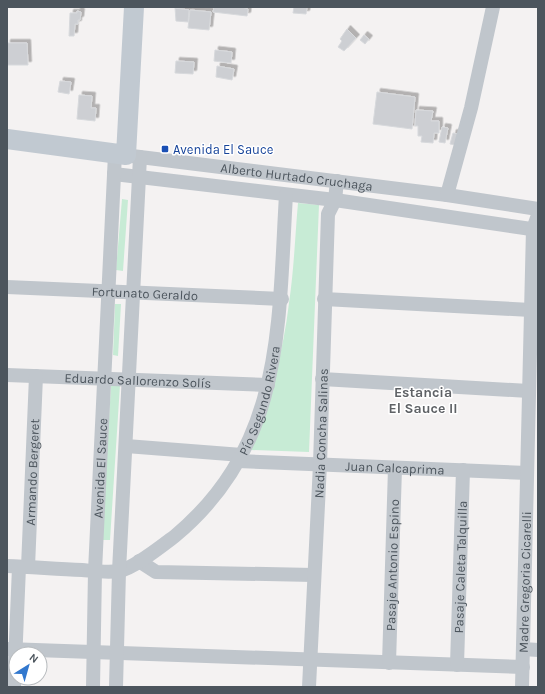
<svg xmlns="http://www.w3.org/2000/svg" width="545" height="694" font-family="Karla,sans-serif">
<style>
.green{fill:#c7ebd5}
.building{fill:#cdcfd3;stroke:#d7d9dc;filter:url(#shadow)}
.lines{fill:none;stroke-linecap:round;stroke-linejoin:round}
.street{stroke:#c0c6cc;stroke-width:14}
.secondary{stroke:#c1c9d1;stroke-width:20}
.transit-dot{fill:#1a4fb4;stroke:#fff;stroke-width:1.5}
.labels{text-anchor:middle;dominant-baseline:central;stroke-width:3;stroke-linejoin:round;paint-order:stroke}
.transit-label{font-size:13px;fill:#164399;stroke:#fff;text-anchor:start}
.street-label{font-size:13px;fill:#4c555d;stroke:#fff}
.neighbourhood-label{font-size:14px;font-weight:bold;fill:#5f6266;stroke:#fff}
</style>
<defs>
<filter id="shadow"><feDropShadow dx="3.5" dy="-3.5" stdDeviation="0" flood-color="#0004"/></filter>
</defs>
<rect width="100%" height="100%" fill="#f4f2f2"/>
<path class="green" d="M122,199l6,1 -5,71 -7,-1z
M298,203l21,2 -10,247 -58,-2c18,-48 32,-96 38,-147 5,-33 6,-67 9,-100z
M115,304h6l-3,52 -5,-1z
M111,385h9l-10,155h-8z"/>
<path class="building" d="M214,7h28l6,2 -1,7 -34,-4z
M294,7h13l-1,7 -13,-1z
M175,8l14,2 -1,12 -12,-1z
M190,10l21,2 -2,18 -21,-2z
M77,11l4,1 -1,8h-2v4h-3l-1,12h-5l1,-23h7z
M347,29l9,9 -12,13 -6,-4 4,-6 -2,-2z
M364,35l5,4 -4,5 -5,-4z
M7,43h20l1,22h-21z
M215,50l17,2 -1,11 -17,-2z
M176,61l18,1 -1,12 -18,-1z
M217,66l17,3 -2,11 -16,-3z
M60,81l11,1 -2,12 -11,-2z
M377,92l38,5 -3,32 -39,-5z
M79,95l13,1 -1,12h5l-1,13 -18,-2z
M416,110l17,1 -2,10h8v12h-5l-1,10 -12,-1 1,-6h-4v-10h-3z
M442,127l6,1 -3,15 -6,-1z
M453,133l5,1 -3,11 -5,-1z"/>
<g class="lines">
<g class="street">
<path id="s1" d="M132,156l315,39 91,14"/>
<path d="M114,174l221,26 203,30"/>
<path d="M447,195l24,-87 22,-101"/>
<path id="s2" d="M7,287l275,12"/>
<path d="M324,299l207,11"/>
<path id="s3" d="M7,375l261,10"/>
<path d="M322,379l207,12"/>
<path d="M126,446l116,9"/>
<path id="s4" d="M238,461l289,12"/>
<path d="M139,561l17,11 158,3"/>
<path id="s5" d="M7,566c25,1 50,3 75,4 12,1 26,3 37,1 14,-2 44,-26 56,-35 110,-92 103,-211 111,-341"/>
<path id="s6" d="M28,567l8,-191"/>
<path d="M7,649l516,18"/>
<path d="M523,649l15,1"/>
<path id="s7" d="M389,663l6,-195"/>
<path id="s8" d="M457,665l6,-195"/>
<path d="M14,687l5,-120"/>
<path id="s9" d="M93,687l2,-116 20,-417"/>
<path d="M116,687l3,-116 21,-414"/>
<path id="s10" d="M309,687l11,-223 8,-250 7,-14 2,-19"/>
<path id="s11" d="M522,687l11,-458 5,-14"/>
</g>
<path class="secondary" d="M7,139l119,16 8,-148"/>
</g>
<rect class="transit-dot" x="161" y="145" width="8" height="8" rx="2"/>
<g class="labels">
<g class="transit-label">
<text x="173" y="149">Avenida El Sauce</text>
</g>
<g class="street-label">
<text stroke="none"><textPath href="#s1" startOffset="166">Alberto Hurtado Cruchaga</textPath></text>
<text stroke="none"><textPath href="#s2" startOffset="138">Fortunato Geraldo</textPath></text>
<text stroke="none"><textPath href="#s3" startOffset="131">Eduardo Sallorenzo Solís</textPath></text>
<text stroke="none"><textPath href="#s5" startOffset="342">Pío Segundo Rivera</textPath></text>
<text stroke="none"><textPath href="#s10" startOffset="254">Nadia Concha Salinas</textPath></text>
<text stroke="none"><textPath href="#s4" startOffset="157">Juan Calcaprima</textPath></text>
<text stroke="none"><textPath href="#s9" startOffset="219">Avenida El Sauce</textPath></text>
<text stroke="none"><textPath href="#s6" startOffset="95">Armando Bergeret</textPath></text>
<text stroke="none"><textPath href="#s7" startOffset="98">Pasaje Antonio Espino</textPath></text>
<text stroke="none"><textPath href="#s8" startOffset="98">Pasaje Caleta Talquilla</textPath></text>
<text stroke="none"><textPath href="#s11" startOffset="105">Madre Gregoria Cicarelli</textPath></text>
</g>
<g class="neighbourhood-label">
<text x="423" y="392">Estancia<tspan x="423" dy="16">El Sauce II</tspan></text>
</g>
</g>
<rect width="545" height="694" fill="none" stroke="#4c555d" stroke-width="16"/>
<g transform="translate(28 666) rotate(37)"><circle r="19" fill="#ffffff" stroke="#b7bbbe"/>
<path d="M0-3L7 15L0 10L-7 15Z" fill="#3278ce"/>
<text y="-6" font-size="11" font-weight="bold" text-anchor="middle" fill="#4c555d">N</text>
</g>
</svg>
